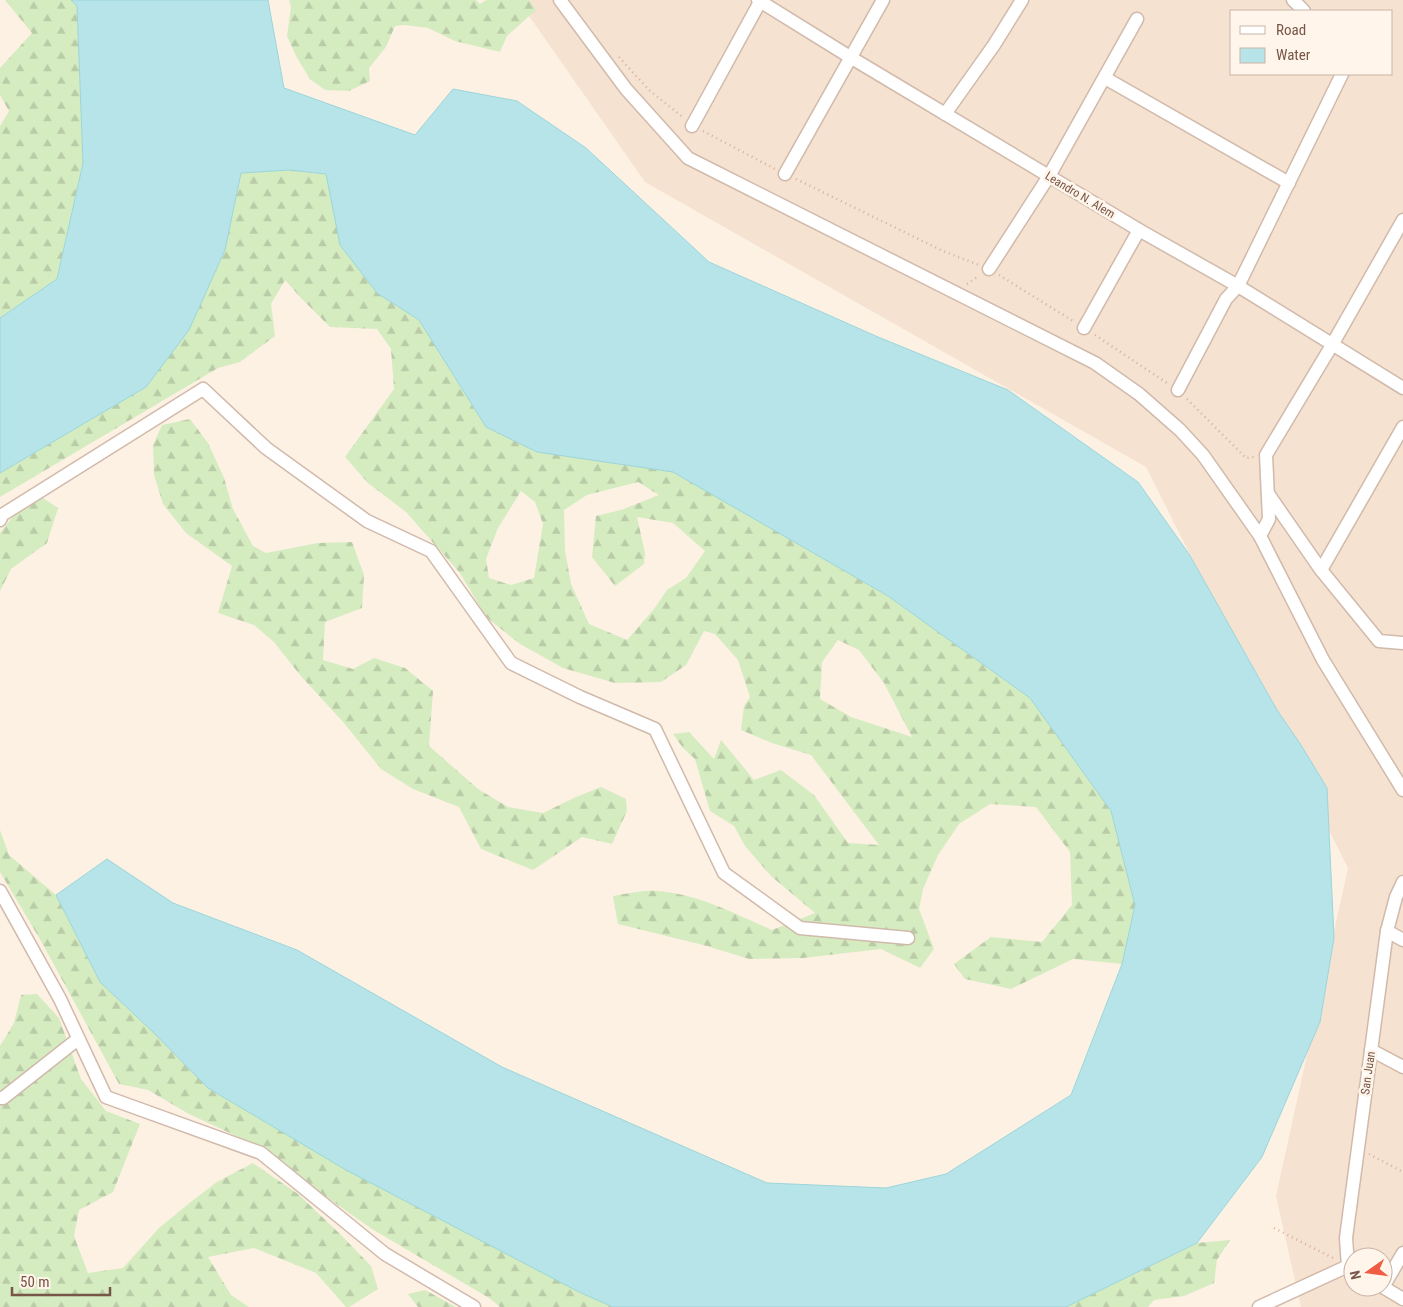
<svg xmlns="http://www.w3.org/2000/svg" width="1403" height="1307" font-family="'Roboto Condensed',sans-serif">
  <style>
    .residential { fill: #f5e2d1; fill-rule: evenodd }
    .forest { fill: url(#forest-firs); fill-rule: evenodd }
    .water { fill: #b6e4e8; stroke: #9cd5da }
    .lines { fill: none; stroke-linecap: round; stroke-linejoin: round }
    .minor-casing { stroke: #d1baab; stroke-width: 15 }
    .path { stroke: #d9b09c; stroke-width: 2.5; stroke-dasharray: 1 4; stroke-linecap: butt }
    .minor { stroke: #fff; stroke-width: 12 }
    .labels { text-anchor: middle; stroke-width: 5; stroke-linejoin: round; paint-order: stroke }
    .street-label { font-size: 12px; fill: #775547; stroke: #fff5ea }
  </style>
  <defs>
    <pattern id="forest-firs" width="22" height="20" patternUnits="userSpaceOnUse" patternTransform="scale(1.25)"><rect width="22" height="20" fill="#d5ecc1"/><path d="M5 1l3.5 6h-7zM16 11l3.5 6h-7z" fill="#bacca7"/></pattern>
  </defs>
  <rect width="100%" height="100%" fill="#fdf1e3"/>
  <!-- residential -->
  <path class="residential" d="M518,0H1403V1307H1301L1276,1196L1348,868L1146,467L645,182ZM1232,11H1392V74H1232ZM1353,1257H1383V1287H1353Z"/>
  <!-- forest -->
  <g class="forest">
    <path d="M5,0H71L77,6L83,163L57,279L0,318V126L9,111L0,95V68L32,33Z"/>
    <path d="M289,0H476L480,4L486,0H529L536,10L507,36L500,52L455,41L428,28L405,25L395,26L386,47L369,68L370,81L349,91L325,90L310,79L296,56L287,36L291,7Z"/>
    <path d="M290,170L326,174L340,245L377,293L419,320L486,427L537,452L673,471L888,596L1030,698L1111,811L1135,905L1122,964L1073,959L1011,989L965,979L954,964L991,937L1042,942L1072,905L1070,852L1036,807L990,804L959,824L938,855L923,889L919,909L934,949L920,968L881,949L803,958L749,959L707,946L618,924L613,896C627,894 642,890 656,891C697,893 735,914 772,930L815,913L771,876L745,846L734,826L710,811L695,759L683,748L673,734L689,732L714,759L721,740L754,780L781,770L814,795L848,843L879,845L811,755L772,743L741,730L744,706L750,697L738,660L715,634L704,631L686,665L661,682L615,683L563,668L520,644L486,617L460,573L406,512L368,483L345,457L394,389L391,349L377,329L330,327L301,298L285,280L271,304L275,336L240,362L218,368L0,497V473L146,387L189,330L225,250L241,173ZM638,482L659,495L621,510L596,516L592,557L615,586L644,564L645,553L637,517L673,523L705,551L686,578L667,590L654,609L627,640L589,624L571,584L565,550L564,510L587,495ZM521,491L535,502L543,524L534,578L511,585L489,578L486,559L498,528ZM838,640L859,650L884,683L912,737L851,717L820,699L822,662Z"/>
    <path d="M190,419L208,443L224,478L233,509L253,546L266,553L318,543L352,542L364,575L362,608L325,622L323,660L353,669L374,658L405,668L433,691L429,746L478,789L508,807L543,813L576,797L601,787L626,799L627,811L612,844L582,837L533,870L481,849L459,807L413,789L381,769L344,723L300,675L274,642L254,625L218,613L232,566L186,533L163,504L154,475L153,445L162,425Z"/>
    <path d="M43,498L58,508L47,543L11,569L0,591V533L17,511Z"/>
    <path d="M0,830L9,855L56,895L100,982L153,1032L581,1293L613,1307H500L489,1298L372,1229L247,1141L189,1114L148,1090L119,1084L41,941L0,872Z"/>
    <path d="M37,994L59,1018L81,1079L106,1111L140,1124L113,1192L79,1210L74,1236L88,1273L123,1268L159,1228L192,1201L217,1182L253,1163L298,1194L340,1234L371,1266L378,1289L349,1307H346L316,1273L254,1248L208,1257L231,1295L249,1307H0V1046L14,1023L21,995Z"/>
    <path d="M1230,1240L1217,1260L1214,1283L1184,1296L1154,1300L1148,1307H1066L1197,1243Z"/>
    <path d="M425,1290L456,1307H418L408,1294Z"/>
  </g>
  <!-- water -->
  <path class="water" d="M71,0H268L284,88L415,135L453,89L517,101L586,148L709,262L878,337L1008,390L1138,482L1189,554L1277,710L1301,745L1327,788L1334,938L1320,1022L1262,1157L1197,1243L1066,1307H613L581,1293L346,1170L208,1088L153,1032L100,982L56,895L107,859L173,903L297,950L502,1067L767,1183L886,1188L946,1174L1071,1095L1122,964L1135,905L1111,811L1030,698L888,596L673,472L537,452L486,427L419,320L377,293L340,245L326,174L290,170L241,173L225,250L189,330L146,387L0,473V318L57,279L83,163L77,6Z"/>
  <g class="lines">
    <defs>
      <g id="minor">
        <path d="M560,0L626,89L688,158L1095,363L1139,394L1180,430L1203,455L1260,536L1323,660L1403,790"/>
        <path d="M758,0L850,57L1139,230L1238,286L1403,388"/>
        <path d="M1293,0L1304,11"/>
        <path d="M1105,78L1289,183"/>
        <path d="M945,114L994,45L1022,0"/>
        <path d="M692,126L761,0"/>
        <path d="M785,174L883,0"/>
        <path d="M989,269L1049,176L1137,19"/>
        <path d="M1084,328L1139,230"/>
        <path d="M1178,390L1226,299L1238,286L1342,74"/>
        <path d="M1269,495L1321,570L1379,641L1403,643"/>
        <path d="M0,520L2,515L203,389L266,448L367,521L431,551L511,663L580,697L655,729L724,873L800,928L908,938"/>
        <path d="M1260,536L1269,519L1266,455L1332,345L1403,220"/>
        <path d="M1321,570L1403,427"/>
        <path d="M0,891L60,999L106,1097L261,1153L385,1254L474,1307"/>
        <path d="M1387,931L1403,940"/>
        <path d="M1371,1050L1403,1067"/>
        <path d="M0,1098H3L78,1039"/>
        <path d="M1348,1266L1346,1238L1387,931L1396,897L1403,882"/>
        <path d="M1383,1287L1403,1253"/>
        <path d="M1383,1287L1403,1299"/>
        <path d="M1259,1307L1348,1266"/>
      </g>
    </defs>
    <!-- minor casing -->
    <use href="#minor" class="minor-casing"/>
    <!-- path -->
    <g class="path">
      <path d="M619,57L649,90L684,118"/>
      <path d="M703,131L775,169"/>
      <path d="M796,179L943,251L979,265"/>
      <path d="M999,275L1073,321"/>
      <path d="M967,284L979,276"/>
      <path d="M1095,335L1167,383"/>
      <path d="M1187,399L1246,458L1254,457"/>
      <path d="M1369,1154L1403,1172"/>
      <path d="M1274,1228L1333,1258"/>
    </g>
    <!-- minor -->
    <use href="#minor" class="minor"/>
  </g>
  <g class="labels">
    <!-- street labels -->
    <g class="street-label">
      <text transform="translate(1080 195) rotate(31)" y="4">Leandro N. Alem</text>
      <text transform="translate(1368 1073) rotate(-82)" y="4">San Juan</text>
    </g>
  </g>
  <!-- legend -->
  <rect x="1230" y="10" width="162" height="65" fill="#fff5ea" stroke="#c9b5a9"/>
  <rect x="1240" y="26" width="25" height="8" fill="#ffffff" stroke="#c9b5a9"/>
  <text x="1276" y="35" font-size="15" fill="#775547">Road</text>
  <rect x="1240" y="48" width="25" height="15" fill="#b6e4e8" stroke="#c9b5a9"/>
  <text x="1276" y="60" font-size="15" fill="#775547">Water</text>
  <!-- north arrow -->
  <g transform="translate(1368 1272) rotate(256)"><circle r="24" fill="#fff5ea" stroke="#c9b5a9"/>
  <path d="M0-4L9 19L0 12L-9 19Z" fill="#ee5c41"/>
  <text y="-8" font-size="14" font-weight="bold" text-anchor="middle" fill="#775547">N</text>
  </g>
  <!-- scale -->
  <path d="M12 1287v8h98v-8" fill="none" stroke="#775547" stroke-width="2.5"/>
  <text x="20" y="1287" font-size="15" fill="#775547" stroke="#fff5ea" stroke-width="4" paint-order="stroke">50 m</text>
</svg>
